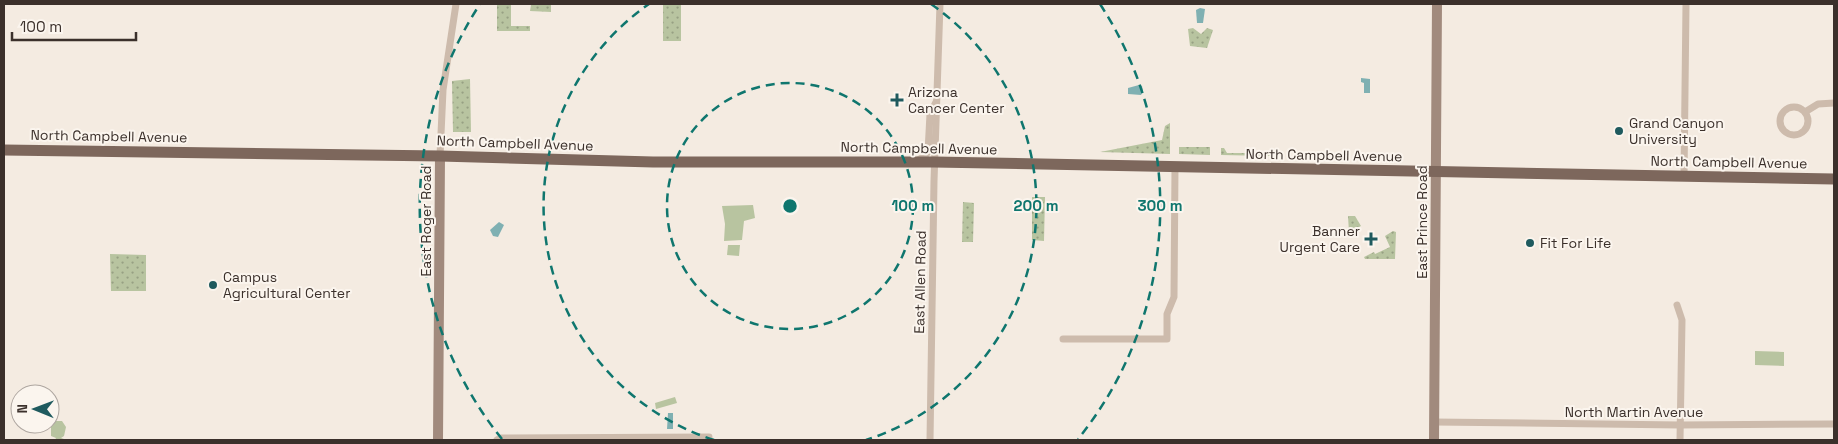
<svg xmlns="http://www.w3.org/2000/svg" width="1838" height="444" font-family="'Space Grotesk',sans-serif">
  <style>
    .grass { fill: url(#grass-dots) }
    .green { fill: #b8c4a0 }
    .water { fill: #7fb0b2 }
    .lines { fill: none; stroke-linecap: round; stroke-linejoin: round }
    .street { stroke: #cdbbac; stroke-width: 7 }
    .secondary { stroke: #a18a7d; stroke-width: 10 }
    .primary { stroke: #7d675c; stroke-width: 11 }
    .ring { fill: none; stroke: #0f766e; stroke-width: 2.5; stroke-dasharray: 9 6 }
    .poi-dot { fill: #1f5a5e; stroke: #fbf5ee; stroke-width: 2 }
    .labels { text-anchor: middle; stroke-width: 4; stroke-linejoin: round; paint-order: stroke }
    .poi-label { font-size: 14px; fill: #3b302b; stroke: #fbf5ee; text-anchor: start }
    .street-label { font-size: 14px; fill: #3b302b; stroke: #fbf5ee }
    .centre { fill: #0f766e; stroke: #fbf5ee; stroke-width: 2.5 }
    .ring-label { font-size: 15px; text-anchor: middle; font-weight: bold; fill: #0f766e; stroke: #fbf5ee; stroke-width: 4; stroke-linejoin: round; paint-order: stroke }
  </style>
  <defs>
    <pattern id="grass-dots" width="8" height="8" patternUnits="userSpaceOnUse" patternTransform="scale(1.25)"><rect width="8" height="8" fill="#b8c4a0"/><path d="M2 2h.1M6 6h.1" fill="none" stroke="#97a083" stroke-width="1.8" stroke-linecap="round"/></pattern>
  </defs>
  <rect width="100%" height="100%" fill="#f4ebe1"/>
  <!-- grass -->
  <g class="grass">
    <path d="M497,4H511V26H530V31H497Z"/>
    <rect x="663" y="4" width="18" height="37"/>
    <path d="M531,5H551V12L530,11Z"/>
    <path d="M1193,28L1201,34L1207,28L1213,30L1207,48L1190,46L1188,29Z"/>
    <path d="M470,79L471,132H453L452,81Z"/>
    <path d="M1170,123V154L1100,152L1162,140L1165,126Z"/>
    <path d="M1179,147H1210V155L1179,154Z"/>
    <path d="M1221,148H1224L1227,153H1269L1270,156L1221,155Z"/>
    <path d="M1032,197H1045L1044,241L1032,240Z"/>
    <path d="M963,202L974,203L973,242H962Z"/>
    <path d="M1348,216H1355L1361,226L1349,232Z"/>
    <path d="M1393,231L1396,232L1395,259H1365L1364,257L1374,252L1375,254L1390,247L1385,236Z"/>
    <path d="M110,254L146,255V291H111Z"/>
  </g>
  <!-- green -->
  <g class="green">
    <path d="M753,205L755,218L744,221L742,240L724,241L725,224L722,206Z"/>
    <path d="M728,245H740L739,256L727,255Z"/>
    <path d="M1755,351L1784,352V366L1755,365Z"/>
    <path d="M675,397L677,403L656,409L655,403Z"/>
    <path d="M56,421H62L66,427L64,436L61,438L67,440H55L56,438L51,436V425Z"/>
  </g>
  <!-- water -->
  <g class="water">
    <path d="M1200,8L1205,9L1203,23H1197L1196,10Z"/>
    <path d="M1361,78L1370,79V93H1364V83L1361,82Z"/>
    <path d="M1139,85L1142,86L1143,91L1141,95L1128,94V88Z"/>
    <path d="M499,222L504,225L498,237L493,236L490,230Z"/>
    <path d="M668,413H673V429H667Z"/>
  </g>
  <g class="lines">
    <!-- street -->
    <g class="street">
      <circle cx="1794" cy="121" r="14"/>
      <path d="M1805,112L1818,104L1834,103"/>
      <path d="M440,156L443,90L456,4"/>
      <path d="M918,160L925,156L928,152L930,114L936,102"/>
      <path d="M1684,177L1686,4"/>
      <path d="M1677,305L1682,320L1680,440"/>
      <path d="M1063,339H1167V314L1174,297L1175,167"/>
      <path d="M1434,422L1680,425L1834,424"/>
      <path d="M497,440L501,438L709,437"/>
      <path d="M930,440L934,181L940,4"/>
    </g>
    <!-- secondary -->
    <g class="secondary">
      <path d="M438,440L440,156"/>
      <path d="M1434,440L1437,4"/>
    </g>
    <!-- primary -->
    <path class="primary" d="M4,150L440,156L653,162H934L1834,179"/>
  </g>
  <!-- distance rings -->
  <g class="ring">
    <circle cx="790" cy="206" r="123"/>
    <path d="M714 440A246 246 0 0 1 649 4M931 4A246 246 0 0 1 866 440"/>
    <path d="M502 439A370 370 0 0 1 480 4M1100 4A370 370 0 0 1 1078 439"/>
  </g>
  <!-- markers -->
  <g class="poi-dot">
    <path d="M894.5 92.5h5v5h5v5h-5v5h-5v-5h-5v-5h5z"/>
    <circle cx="1619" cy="131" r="5"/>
    <path d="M1368.5 231.5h5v5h5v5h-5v5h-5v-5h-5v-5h5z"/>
    <circle cx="1530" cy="243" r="5"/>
    <circle cx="213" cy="285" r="5"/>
  </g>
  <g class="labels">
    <!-- poi labels -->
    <g class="poi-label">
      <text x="908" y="97">Arizona<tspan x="908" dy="16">Cancer Center</tspan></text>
      <text x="1629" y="128">Grand Canyon<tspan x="1629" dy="16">University</tspan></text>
      <text x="1360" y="236" text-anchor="end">Banner<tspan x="1360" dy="16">Urgent Care</tspan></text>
      <text x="1540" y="248">Fit For Life</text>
      <text x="223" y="282">Campus<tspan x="223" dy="16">Agricultural Center</tspan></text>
    </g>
    <!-- street labels -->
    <g class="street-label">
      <text transform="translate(109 136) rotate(1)" y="5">North Campbell Avenue</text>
      <text transform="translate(515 143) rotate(2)" y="5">North Campbell Avenue</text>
      <text transform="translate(919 148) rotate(1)" y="5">North Campbell Avenue</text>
      <text transform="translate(1324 155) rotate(1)" y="5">North Campbell Avenue</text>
      <text transform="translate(1729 162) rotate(1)" y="5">North Campbell Avenue</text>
      <text transform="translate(426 221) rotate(-90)" y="5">East Roger Road</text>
      <text transform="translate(1422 222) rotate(-90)" y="5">East Prince Road</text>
      <text transform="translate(920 282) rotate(-89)" y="5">East Allen Road</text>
      <text x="1634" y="417">North Martin Avenue</text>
    </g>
  </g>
  <circle cx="790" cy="206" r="8" class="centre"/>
  <g class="ring-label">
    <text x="913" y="211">100 m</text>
    <text x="1036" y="211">200 m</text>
    <text x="1160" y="211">300 m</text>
  </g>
  <!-- border -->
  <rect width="1838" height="444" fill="none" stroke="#3b302b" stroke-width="10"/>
  <!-- north arrow -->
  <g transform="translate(35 409) rotate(271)"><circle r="24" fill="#fbf5ee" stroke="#aea6a0"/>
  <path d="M0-4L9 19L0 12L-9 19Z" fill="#1f5a5e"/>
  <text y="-8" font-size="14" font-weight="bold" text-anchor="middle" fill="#3b302b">N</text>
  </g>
  <!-- scale -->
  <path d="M12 32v8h124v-8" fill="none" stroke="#3b302b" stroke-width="2.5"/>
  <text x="20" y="32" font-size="15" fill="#3b302b" stroke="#fbf5ee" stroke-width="4" paint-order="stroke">100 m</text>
</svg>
